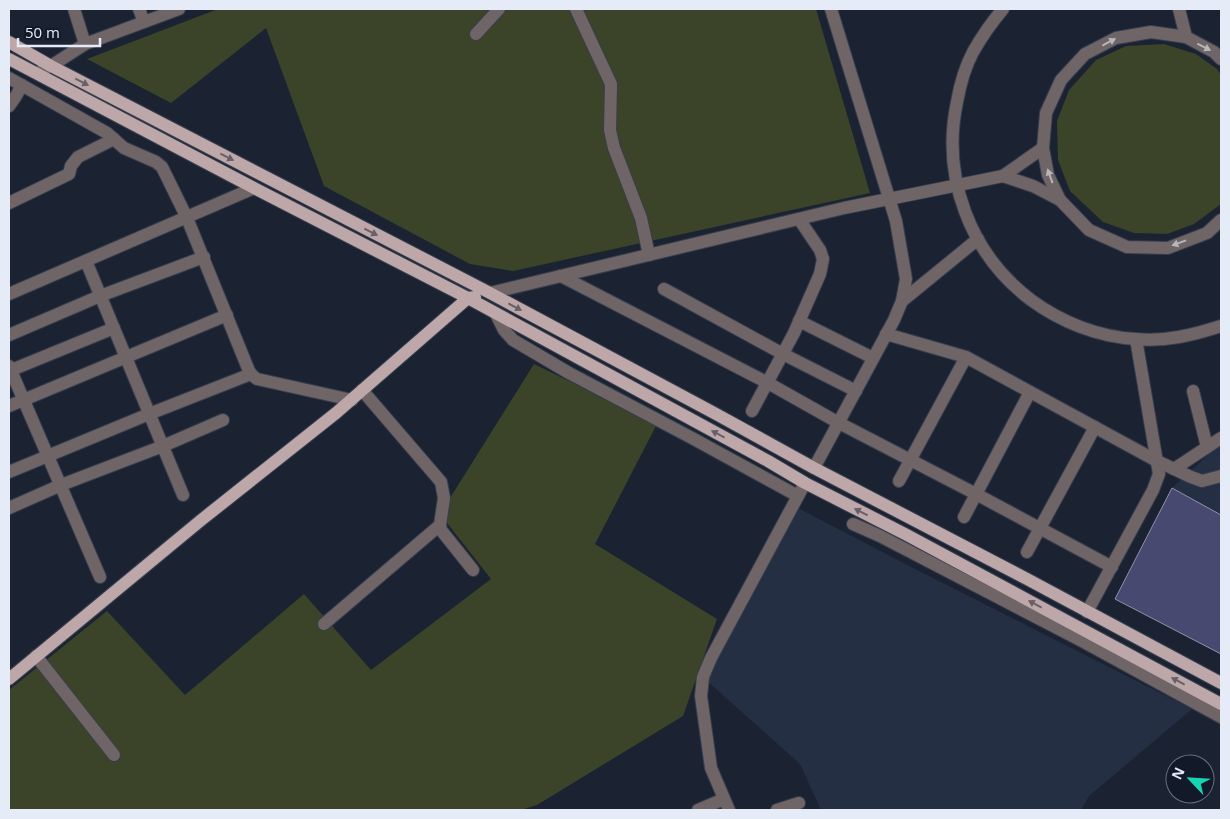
<svg xmlns="http://www.w3.org/2000/svg" width="1230" height="819" font-family="'Open Sans',sans-serif">
  <style>
    .built { fill: #242f43 }
    .green { fill: #3b4329 }
    .building { fill: #474970; stroke: #9092a7 }
    .lines { fill: none; stroke-linecap: round; stroke-linejoin: round }
    .minor-casing { stroke: #373f4e; stroke-width: 14 }
    .major-casing { stroke: #373f4e; stroke-width: 14 }
    .minor { stroke: #706566; stroke-width: 12 }
    .major { stroke: #bda7a9; stroke-width: 12 }
    .oneway { fill: #b7b6bd }
    .oneway2 { fill: #686069 }
  </style>
  <rect width="100%" height="100%" fill="#1b2333"/>
  <!-- built -->
  <g class="built">
    <path d="M1221,443V515L1172,488Z"/>
    <path d="M798,508L915,569L1192,709L1089,796L1081,810H821L800,764L706,680Z"/>
  </g>
  <!-- green -->
  <g class="green">
    <path d="M218,9H816L870,193L513,271L470,264L324,186L266,28L171,103L87,59Z"/>
    <path d="M1164,44L1196,54L1217,69L1221,75V204L1194,224L1167,234L1134,233L1103,222L1070,191L1058,160L1057,121L1069,90L1096,60L1126,46Z"/>
    <path d="M534,364L657,424L595,544L717,619L683,716L537,805L521,810H9V690L107,611L185,695L304,594L371,670L491,579L440,514Z"/>
  </g>
  <!-- building -->
  <path class="building" d="M1172,488L1221,515V654L1115,599Z"/>
  <g class="lines">
    <defs>
      <g id="minor">
        <path d="M74,9L85,44"/>
        <path d="M139,9L144,22"/>
        <path d="M576,9L611,84L610,130L614,148L641,218L649,255"/>
        <path d="M1003,9C992,22 982,36 973,52C965,67 960,85 957,102C941,177 970,254 1031,300C1061,322 1098,337 1136,339C1165,342 1193,335 1221,326"/>
        <path d="M1179,9L1186,37"/>
        <path d="M476,34L499,9"/>
        <path d="M1221,59L1214,52L1186,37L1151,32L1116,38L1085,54L1061,80L1046,113L1043,148L1048,175L1060,200L1089,230L1127,247L1168,248L1207,233L1221,220"/>
        <path d="M42,70L51,66L85,44L179,9"/>
        <path d="M9,78L107,133L124,148L156,162L162,167L187,218L249,371L253,376L257,379L352,400"/>
        <path d="M9,106L16,96L22,85"/>
        <path d="M1003,176L1033,186L1060,200"/>
        <path d="M9,203L69,174L71,166L78,157L114,139"/>
        <path d="M86,261L183,495"/>
        <path d="M561,276L768,383L839,423L976,494L1112,567"/>
        <path d="M664,289L783,354L856,391"/>
        <path d="M490,293L844,208L1003,176L1043,148"/>
        <path d="M9,294L254,188"/>
        <path d="M902,301L978,239"/>
        <path d="M496,314L504,330L513,340L569,373L692,438L798,496"/>
        <path d="M799,321L873,358"/>
        <path d="M886,334L966,357L1157,461L1191,477L1202,481L1221,476"/>
        <path d="M9,335L100,296L204,257"/>
        <path d="M9,366L100,577"/>
        <path d="M9,371L114,328"/>
        <path d="M362,390L441,482L444,498L440,525L441,530L473,570"/>
        <path d="M1193,391L1207,447"/>
        <path d="M9,406L227,315"/>
        <path d="M752,411L794,333L820,274L823,259L820,250L799,219"/>
        <path d="M814,468L894,320L902,301L906,279L896,221L831,9"/>
        <path d="M1174,469L1221,438"/>
        <path d="M9,472L149,414L251,374"/>
        <path d="M899,481L966,357"/>
        <path d="M9,508L61,485L163,446L223,420"/>
        <path d="M964,517L1030,392"/>
        <path d="M853,524L880,536L1082,641L1221,717"/>
        <path d="M1027,552L1095,427"/>
        <path d="M1087,612L1153,490L1159,474L1136,339"/>
        <path d="M324,624L440,525"/>
        <path d="M36,656L114,755"/>
        <path d="M698,810L724,799"/>
        <path d="M729,810L711,768L701,696L703,677L711,658L805,483"/>
        <path d="M777,810L799,803"/>
      </g>
      <g id="major">
        <path d="M9,42L51,66L490,293L716,414L814,468L1027,579L1221,683"/>
        <path d="M9,59L254,188L468,298L768,461L805,483L905,534L1221,704"/>
        <path d="M9,679L200,521L336,413L468,298L475,297"/>
      </g>
    </defs>
    <!-- minor casing -->
    <use href="#minor" class="minor-casing"/>
    <!-- major casing -->
    <use href="#major" class="major-casing"/>
    <!-- minor -->
    <use href="#minor" class="minor"/>
    <!-- major -->
    <use href="#major" class="major"/>
  </g>
  <!-- one-way arrows -->
  <defs><path id="oneway-solid" d="M-6-.8H1V-3.2L6.5 0L1 3.2V.8H-6Z" transform="scale(1.25)"/></defs>
  <g class="oneway">
    <use href="#oneway-solid" transform="translate(1109 42) rotate(-28)"/>
    <use href="#oneway-solid" transform="translate(1204 47) rotate(27)"/>
    <use href="#oneway-solid" transform="translate(1050 176) rotate(-110)"/>
    <use href="#oneway-solid" transform="translate(1179 243) rotate(160)"/>
  </g>
  <g class="oneway2">
    <use href="#oneway-solid" transform="translate(82 82) rotate(27)"/>
    <use href="#oneway-solid" transform="translate(227 157) rotate(27)"/>
    <use href="#oneway-solid" transform="translate(371 232) rotate(27)"/>
    <use href="#oneway-solid" transform="translate(515 307) rotate(28)"/>
    <use href="#oneway-solid" transform="translate(718 434) rotate(-152)"/>
    <use href="#oneway-solid" transform="translate(861 512) rotate(-153)"/>
    <use href="#oneway-solid" transform="translate(1035 604) rotate(-152)"/>
    <use href="#oneway-solid" transform="translate(1178 681) rotate(-152)"/>
  </g>
  <!-- border -->
  <rect width="1230" height="819" fill="none" stroke="#e6ecf7" stroke-width="20"/>
  <!-- north arrow -->
  <g transform="translate(1190 779) rotate(295)"><circle r="24" fill="#121a29" stroke="#676e7b"/>
  <path d="M0-4L9 19L0 12L-9 19Z" fill="#18d5b2"/>
  <text y="-8" font-size="14" font-weight="bold" text-anchor="middle" fill="#e6ecf7">N</text>
  </g>
  <!-- scale -->
  <path d="M18 38v8h82v-8" fill="none" stroke="#e6ecf7" stroke-width="2.5"/>
  <text x="25" y="38" font-size="15" fill="#e6ecf7" stroke="#121a29" stroke-width="4" paint-order="stroke">50 m</text>
</svg>
